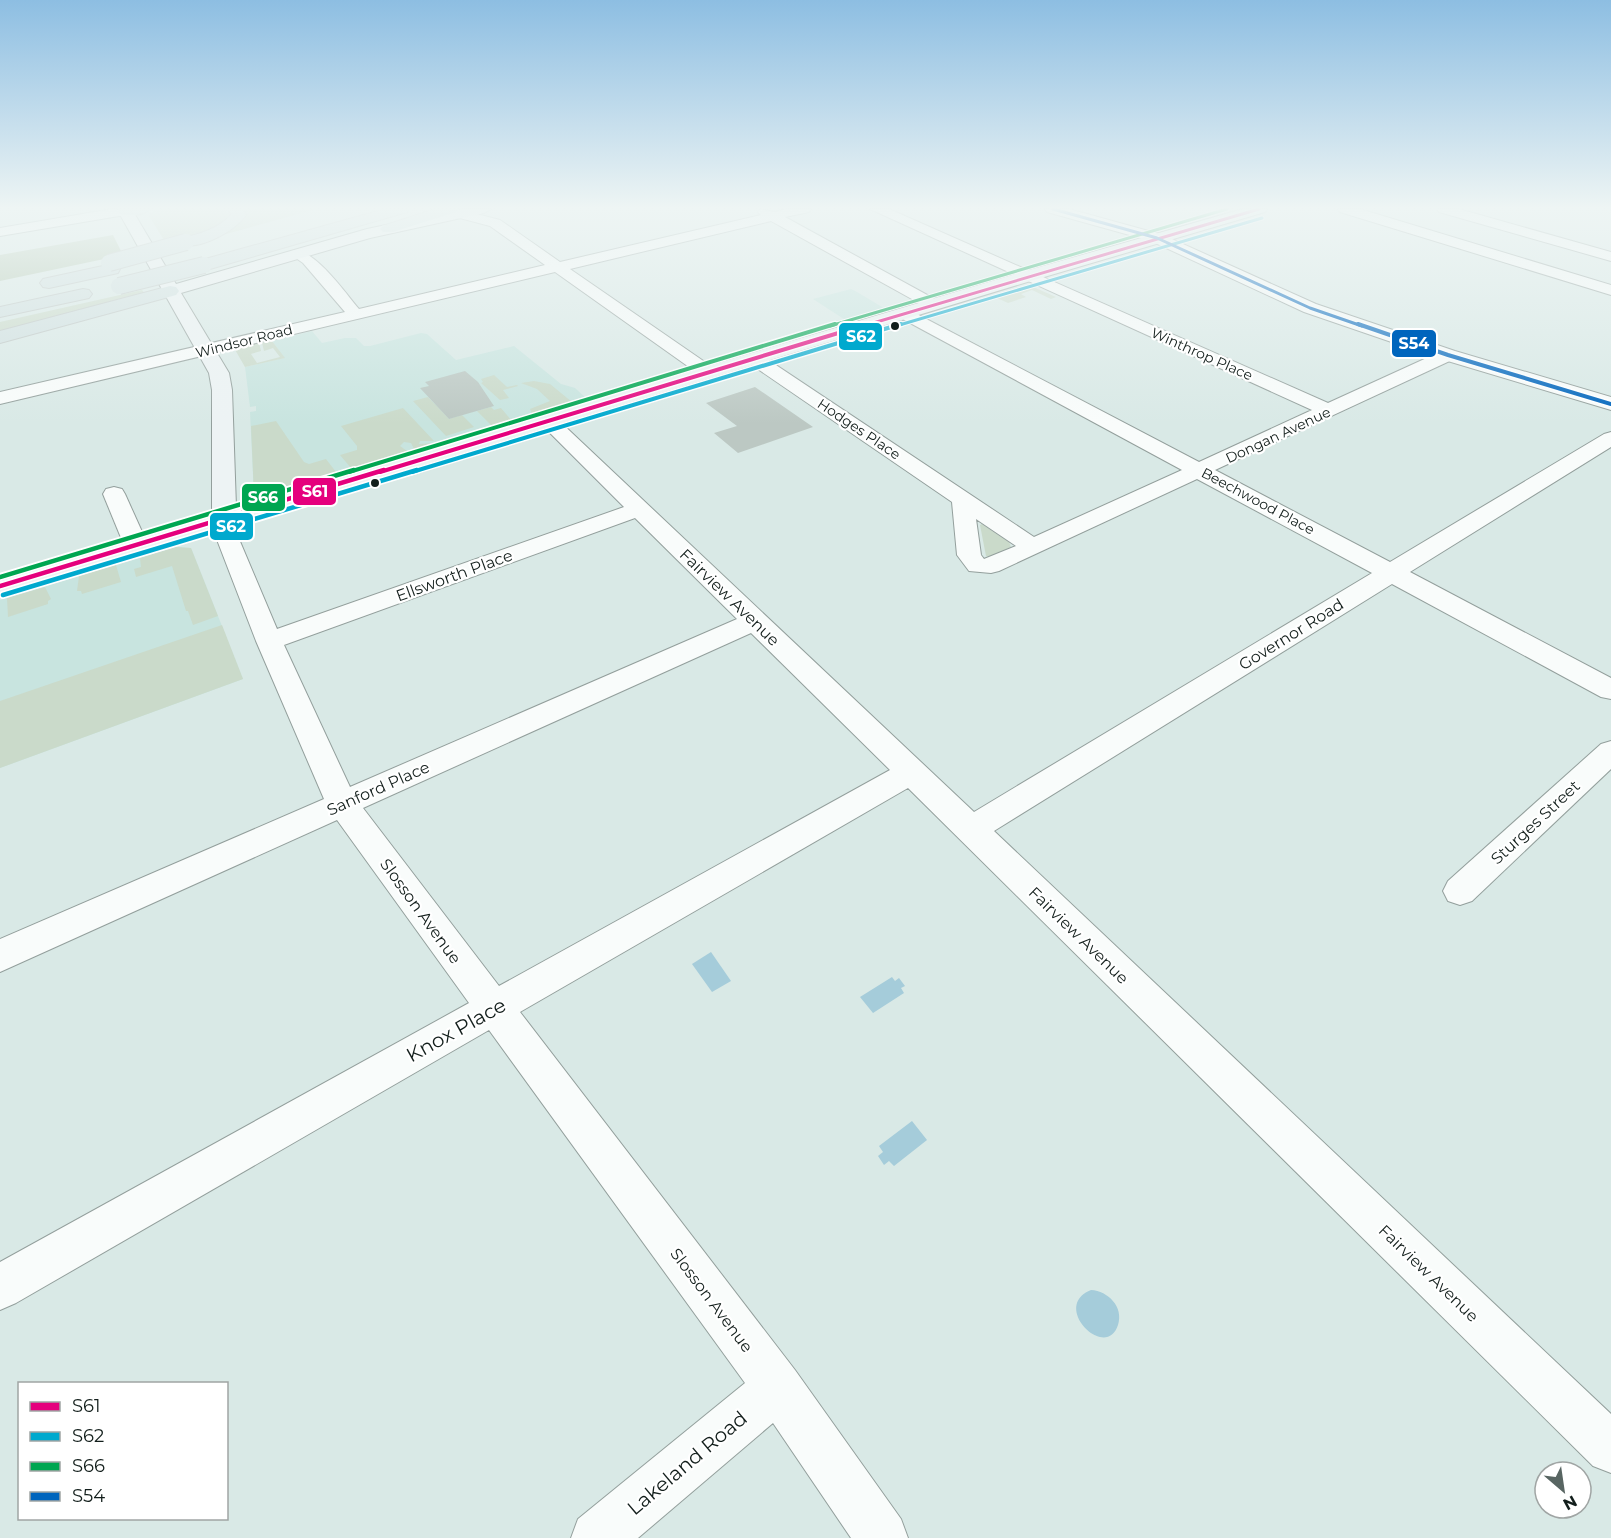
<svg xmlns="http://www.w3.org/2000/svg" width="1611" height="1538" font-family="Montserrat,sans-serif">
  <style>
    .built { fill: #c8e4df }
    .green { fill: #cadaca }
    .forest { fill: #b5c9b3 }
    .water { fill: #a5ccda }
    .building { fill: #bcc8c3 }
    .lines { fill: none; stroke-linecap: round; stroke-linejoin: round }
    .minor-casing { stroke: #939f9c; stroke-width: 2 }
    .tertiary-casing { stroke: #939f9c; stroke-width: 2 }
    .secondary-casing { stroke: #939f9c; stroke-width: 2 }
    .motorway-casing { stroke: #bec6c4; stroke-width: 2 }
    .minor { fill: #f9fcfb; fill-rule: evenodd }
    .tertiary { fill: #f9fcfb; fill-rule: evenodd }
    .secondary { fill: #edf3f4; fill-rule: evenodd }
    .motorway { fill: #d0e0e0; fill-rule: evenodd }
    .motorway-bridge-casing { stroke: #bec6c4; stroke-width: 18; stroke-linecap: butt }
    .motorway-bridge { stroke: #d0e0e0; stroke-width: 16 }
    .bus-1-far2-casing { stroke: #fff; stroke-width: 5 }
    .bus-1-far1-casing { stroke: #fff; stroke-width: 7 }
    .bus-1-casing { stroke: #fff; stroke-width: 8 }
    .bus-2-far2-casing { stroke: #fff; stroke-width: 5 }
    .bus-2-far1-casing { stroke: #fff; stroke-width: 7 }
    .bus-2-casing { stroke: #fff; stroke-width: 8 }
    .bus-3-far2-casing { stroke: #fff; stroke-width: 5 }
    .bus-3-far1-casing { stroke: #fff; stroke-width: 7 }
    .bus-3-casing { stroke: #fff; stroke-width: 8 }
    .bus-4-far1-casing { stroke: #fff; stroke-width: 5 }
    .bus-4-casing { stroke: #fff; stroke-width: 7 }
    .bus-1-far2 { stroke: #e5007d; stroke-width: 3 }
    .bus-1-far1 { stroke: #e5007d; stroke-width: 4 }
    .bus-1 { stroke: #e5007d; stroke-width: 4.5 }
    .bus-2-far2 { stroke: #00a9ce; stroke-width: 3 }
    .bus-2-far1 { stroke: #00a9ce; stroke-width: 4 }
    .bus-2 { stroke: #00a9ce; stroke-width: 4.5 }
    .bus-3-far2 { stroke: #00a651; stroke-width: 3 }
    .bus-3-far1 { stroke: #00a651; stroke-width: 4 }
    .bus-3 { stroke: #00a651; stroke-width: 4.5 }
    .bus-4-far1 { stroke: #0065bd; stroke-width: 3 }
    .bus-4 { stroke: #0065bd; stroke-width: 4 }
    .bus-dot { fill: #121e1b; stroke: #fff; stroke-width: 2 }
    .labels { text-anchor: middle; stroke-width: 4.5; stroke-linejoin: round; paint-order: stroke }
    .far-street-label { font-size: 14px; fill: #121e1b; stroke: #fff }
    .street-label { font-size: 16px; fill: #121e1b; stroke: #fff }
    .near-street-label { font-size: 20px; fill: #121e1b; stroke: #fff }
    .line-badge { stroke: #fff; stroke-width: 2 }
    .badge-label { font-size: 16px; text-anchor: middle; font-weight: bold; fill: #fff }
  </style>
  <rect width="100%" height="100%" fill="#d9e9e6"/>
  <!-- built -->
  <g class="built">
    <path d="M851,289L857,292L887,310L847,321L813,299Z"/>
    <path d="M312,331L322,343L345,338H356L364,346H370L421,333L427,334L456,360L514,346L561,384L575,388L586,398L254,496L250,412L256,411V406L250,407L245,367L284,358L272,341Z"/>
    <path d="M176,547L191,548L243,679L0,768V600Z"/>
  </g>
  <!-- green -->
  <g class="green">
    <path d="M160,209H224L230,215C226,230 182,240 167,245L149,216L150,213Z"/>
    <path d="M243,209H317L219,236L245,218Z"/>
    <path d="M1031,286L1056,297L1051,299L1032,290L1021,294L1026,297L1008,303L995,297Z"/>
    <path d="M142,290L145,294L0,332V322Z"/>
    <path d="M282,337L284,338L272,341L285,358L245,367L234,348L259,343L261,351L251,354L257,363L280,357L273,348L264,351L262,343Z"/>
    <path d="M494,375L507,387L517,385L518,386L503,390L509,398L500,400L481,383L483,382L481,379Z"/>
    <path d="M534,381L550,384L572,402L532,414L530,409L550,401L537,389L521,383Z"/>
    <path d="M428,397L449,419L462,415L474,427L446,436L413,401Z"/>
    <path d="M491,407L494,410L501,408L511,420L492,426L477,411Z"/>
    <path d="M403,408L434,441H420L419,444L436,443L414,449L411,443L404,442L400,446L407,451L351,468L340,455L357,450V446L341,426Z"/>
    <path d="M276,421L304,462L309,464L326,459L336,472L254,496L251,426Z"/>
    <path d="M982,524L1009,542L1011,547L990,557L986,556L980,525Z"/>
    <path d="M176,547L191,548L218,616L193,625L188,611H186L172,566L136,577L134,569L141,567L140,558Z"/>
    <path d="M116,565L121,582L82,594L81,591H77L79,576Z"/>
    <path d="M45,587L51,599L48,601V604L8,617L7,598Z"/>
    <path d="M222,625L243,679L0,768V701Z"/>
  </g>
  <!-- forest -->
  <path class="forest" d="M113,235L123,255L0,281V255Z"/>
  <!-- water -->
  <g class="water">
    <path d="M711,952L731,981L712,992L692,964Z"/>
    <path d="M892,977L895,981L899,978L905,986L901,988L904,993L873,1013L860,997Z"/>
    <path d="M912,1121L927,1140L894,1166L889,1161L884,1165L878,1156L883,1152L879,1146Z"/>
    <path d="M1091,1290C1108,1291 1124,1307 1118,1325C1106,1362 1050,1306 1091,1290Z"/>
  </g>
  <!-- building -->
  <g class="building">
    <path d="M465,371L478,382L494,406L449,419L420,388L429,386L425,382Z"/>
    <path d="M755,387L813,427L738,453L714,433L737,426L706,403Z"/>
  </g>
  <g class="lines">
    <defs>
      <g id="minor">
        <path d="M112,209L132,211L125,215L0,236V228Z"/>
        <path d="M760,209L775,212L786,209H811L809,212L785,217L940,302L942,305L934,310L928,308L771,221L570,269L715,369L718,373L715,377H703L555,272L0,404V392L345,312L303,263L290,254L292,251C313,246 346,294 359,309L545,265L490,226L456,217L454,214L456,211L461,210L500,220L560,262L761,215L758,212Z"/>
        <path d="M870,209H889L1328,403L1442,351H1454L1457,355L1454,359L1215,470L1390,562L1604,434L1611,432V447L1410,572L1611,678V699L1601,697L1392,584L994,831L1611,1414V1473L1593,1466L908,788L520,1012L795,1370L901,1519L908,1538H851L773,1423L638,1538H571L578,1519L745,1383L489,1030L16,1303L0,1310V1262L469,1003L337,820L0,972V939L324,799L256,641L214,532L213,518L216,513L224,511L232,513L235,518L236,532L277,629L624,507L538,421L541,417H555L974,812L1372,573L1197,479L999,571L991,573L969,571L957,555L952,502L749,363L746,359L749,355H761L1034,537L1182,470L899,317L897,314L899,311H911L1199,462L1312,410ZM635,518L737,619L350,787L284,645ZM976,519L1016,546L984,559L981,555ZM751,633L890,770L499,986L363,808Z"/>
        <path d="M1338,209H1360L1611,285V295L1340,212Z"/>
        <path d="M1437,209H1459L1611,252V261L1439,212Z"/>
        <path d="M114,487L122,489L125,494L148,545L144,550L136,552L128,550L124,545L103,494L106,489Z"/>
        <path d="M1611,741V769L1472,901L1460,905L1448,901L1443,891L1448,881L1601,744Z"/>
      </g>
      <path id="tertiary" d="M1045,209H1069L1163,235L1316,304L1455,351L1611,397V410L1441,359L1304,312L1151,241L1047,212Z"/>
      <path id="secondary" d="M119,209H141L134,213L176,284L367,229L462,209H491L484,213L370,238L181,293L229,373L232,390L236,507L1022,272L1243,209H1267L1265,212L1034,280L0,594V577L212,514V390L209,373L118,211Z"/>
      <g id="motorway">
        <path d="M119,209H150C144,216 128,216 120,214Z"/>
        <path d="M228,209H242L246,215C235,231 201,250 180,245L178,242L180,239C199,234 218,229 231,215Z"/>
        <path d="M385,209H409L407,212L210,269L204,270L196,265L198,261Z"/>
        <path d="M435,209H458L456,212L393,232H383L380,229L383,226Z"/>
        <path d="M112,264L118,265L120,269L118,273L49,288L43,287L40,283L43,279Z"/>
        <path d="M170,286L176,287L179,291L176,295L0,343V331Z"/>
        <path d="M83,289L89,290L92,294L89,298L0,317V307Z"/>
      </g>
    </defs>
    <!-- minor casing -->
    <use href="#minor" class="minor-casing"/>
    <!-- tertiary casing -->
    <use href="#tertiary" class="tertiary-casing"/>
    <!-- secondary casing -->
    <use href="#secondary" class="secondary-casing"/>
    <!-- motorway casing -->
    <use href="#motorway" class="motorway-casing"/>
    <!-- minor -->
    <use href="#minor" class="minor"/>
    <!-- tertiary -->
    <use href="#tertiary" class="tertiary"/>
    <!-- secondary -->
    <use href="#secondary" class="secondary"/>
    <!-- motorway -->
    <use href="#motorway" class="motorway"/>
    <defs>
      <g id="motorway-bridge">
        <path d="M109,263L186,242"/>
        <path d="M119,286L204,265"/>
      </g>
    </defs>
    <!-- motorway-bridge casing -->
    <use href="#motorway-bridge" class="motorway-bridge-casing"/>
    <!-- motorway-bridge -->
    <use href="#motorway-bridge" class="motorway-bridge"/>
    <defs>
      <path id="bus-1-far2" d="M863,326L1259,209"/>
      <path id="bus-1-far1" d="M380,472L868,324"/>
      <path id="bus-1" d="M0,586L384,470"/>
      <path id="bus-2-far2" d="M896,326L1262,218"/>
      <path id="bus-2-far1" d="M412,472L901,324"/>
      <path id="bus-2" d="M3,595L417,470"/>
      <path id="bus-3-far2" d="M830,326L1227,209"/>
      <path id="bus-3-far1" d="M349,472L835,324"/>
      <path id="bus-3" d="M0,577L354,470"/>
      <path id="bus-4-far1" d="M1053,209L1157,238L1310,308L1362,326"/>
      <path id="bus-4" d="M1358,324L1448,355L1611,404"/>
    </defs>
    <!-- bus-1-far2 casing -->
    <use href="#bus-1-far2" class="bus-1-far2-casing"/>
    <!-- bus-1-far1 casing -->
    <use href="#bus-1-far1" class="bus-1-far1-casing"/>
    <!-- bus-1 casing -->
    <use href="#bus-1" class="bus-1-casing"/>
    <!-- bus-2-far2 casing -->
    <use href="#bus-2-far2" class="bus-2-far2-casing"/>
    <!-- bus-2-far1 casing -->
    <use href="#bus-2-far1" class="bus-2-far1-casing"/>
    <!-- bus-2 casing -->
    <use href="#bus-2" class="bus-2-casing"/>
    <!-- bus-3-far2 casing -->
    <use href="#bus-3-far2" class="bus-3-far2-casing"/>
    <!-- bus-3-far1 casing -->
    <use href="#bus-3-far1" class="bus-3-far1-casing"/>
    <!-- bus-3 casing -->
    <use href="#bus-3" class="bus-3-casing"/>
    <!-- bus-4-far1 casing -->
    <use href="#bus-4-far1" class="bus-4-far1-casing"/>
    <!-- bus-4 casing -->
    <use href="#bus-4" class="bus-4-casing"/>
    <!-- bus-1-far2 -->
    <use href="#bus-1-far2" class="bus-1-far2"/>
    <!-- bus-1-far1 -->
    <use href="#bus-1-far1" class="bus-1-far1"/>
    <!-- bus-1 -->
    <use href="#bus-1" class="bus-1"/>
    <!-- bus-2-far2 -->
    <use href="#bus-2-far2" class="bus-2-far2"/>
    <!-- bus-2-far1 -->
    <use href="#bus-2-far1" class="bus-2-far1"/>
    <!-- bus-2 -->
    <use href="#bus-2" class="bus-2"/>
    <!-- bus-3-far2 -->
    <use href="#bus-3-far2" class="bus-3-far2"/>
    <!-- bus-3-far1 -->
    <use href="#bus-3-far1" class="bus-3-far1"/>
    <!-- bus-3 -->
    <use href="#bus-3" class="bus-3"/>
    <!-- bus-4-far1 -->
    <use href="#bus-4-far1" class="bus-4-far1"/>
    <!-- bus-4 -->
    <use href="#bus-4" class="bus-4"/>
  </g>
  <!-- sky -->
  <linearGradient id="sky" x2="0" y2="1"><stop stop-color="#8dbee2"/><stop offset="0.49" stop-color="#eef5f4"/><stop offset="1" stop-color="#eef5f4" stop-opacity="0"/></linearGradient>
  <rect width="1611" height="424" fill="url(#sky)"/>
  <!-- markers -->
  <g class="bus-dot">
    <circle cx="895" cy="326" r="5"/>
    <circle cx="375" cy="483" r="5"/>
  </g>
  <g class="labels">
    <!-- far-street labels -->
    <g class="far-street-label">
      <text transform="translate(244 341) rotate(-14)" y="5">Windsor Road</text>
      <text transform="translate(1202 354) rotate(24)" y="5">Winthrop Place</text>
      <text transform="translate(859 429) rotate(34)" y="5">Hodges Place</text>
      <text transform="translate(1278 435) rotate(-25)" y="5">Dongan Avenue</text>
      <text transform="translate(1258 501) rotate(28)" y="5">Beechwood Place</text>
    </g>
    <!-- street labels -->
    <g class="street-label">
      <text transform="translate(454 575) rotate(-20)" y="6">Ellsworth Place</text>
      <text transform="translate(730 597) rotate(44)" y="6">Fairview Avenue</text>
      <text transform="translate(1291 634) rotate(-32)" y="6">Governor Road</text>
      <text transform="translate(378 788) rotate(-24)" y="6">Sanford Place</text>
      <text transform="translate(1535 822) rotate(-43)" y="6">Sturges Street</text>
      <text transform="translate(421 911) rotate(54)" y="6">Slosson Avenue</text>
      <text transform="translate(1079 935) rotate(44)" y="6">Fairview Avenue</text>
      <text transform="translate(1429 1273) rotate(44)" y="6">Fairview Avenue</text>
      <text transform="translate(712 1300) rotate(53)" y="6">Slosson Avenue</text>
    </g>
    <!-- near-street labels -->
    <g class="near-street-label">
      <text transform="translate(456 1030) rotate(-29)" y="7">Knox Place</text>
      <text transform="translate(687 1463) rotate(-40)" y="7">Lakeland Road</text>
    </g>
  </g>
  <g class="line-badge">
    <rect x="838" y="322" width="45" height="29" rx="6" fill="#00a9ce"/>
    <rect x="1391" y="329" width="46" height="29" rx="6" fill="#0065bd"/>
    <rect x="292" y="477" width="45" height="29" rx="6" fill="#e5007d"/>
    <rect x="241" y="483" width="45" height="29" rx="6" fill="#00a651"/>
    <rect x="209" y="512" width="45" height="29" rx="6" fill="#00a9ce"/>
  </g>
  <g class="badge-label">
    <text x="861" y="342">S62</text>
    <text x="1414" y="349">S54</text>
    <text x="315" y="497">S61</text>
    <text x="263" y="503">S66</text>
    <text x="231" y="532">S62</text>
  </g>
  <!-- legend -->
  <rect x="18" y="1382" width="210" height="138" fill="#ffffff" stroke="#a0a5a4" stroke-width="1.5"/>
  <rect x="30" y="1402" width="30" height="9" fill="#e5007d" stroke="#a0a5a4" stroke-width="1.5"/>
  <text x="72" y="1412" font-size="18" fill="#121e1b">S61</text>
  <rect x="30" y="1432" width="30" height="9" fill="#00a9ce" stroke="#a0a5a4" stroke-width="1.5"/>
  <text x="72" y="1442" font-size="18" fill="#121e1b">S62</text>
  <rect x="30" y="1462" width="30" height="9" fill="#00a651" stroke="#a0a5a4" stroke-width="1.5"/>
  <text x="72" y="1472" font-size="18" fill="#121e1b">S66</text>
  <rect x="30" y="1492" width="30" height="9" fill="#0065bd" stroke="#a0a5a4" stroke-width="1.5"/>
  <text x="72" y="1502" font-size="18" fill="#121e1b">S54</text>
  <!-- north arrow -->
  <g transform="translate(1563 1490) rotate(151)"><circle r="28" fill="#ffffff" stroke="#a0a5a4" stroke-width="1.5"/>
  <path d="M0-4.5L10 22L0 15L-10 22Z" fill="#586562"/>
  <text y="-9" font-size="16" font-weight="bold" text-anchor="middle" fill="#121e1b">N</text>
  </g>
</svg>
